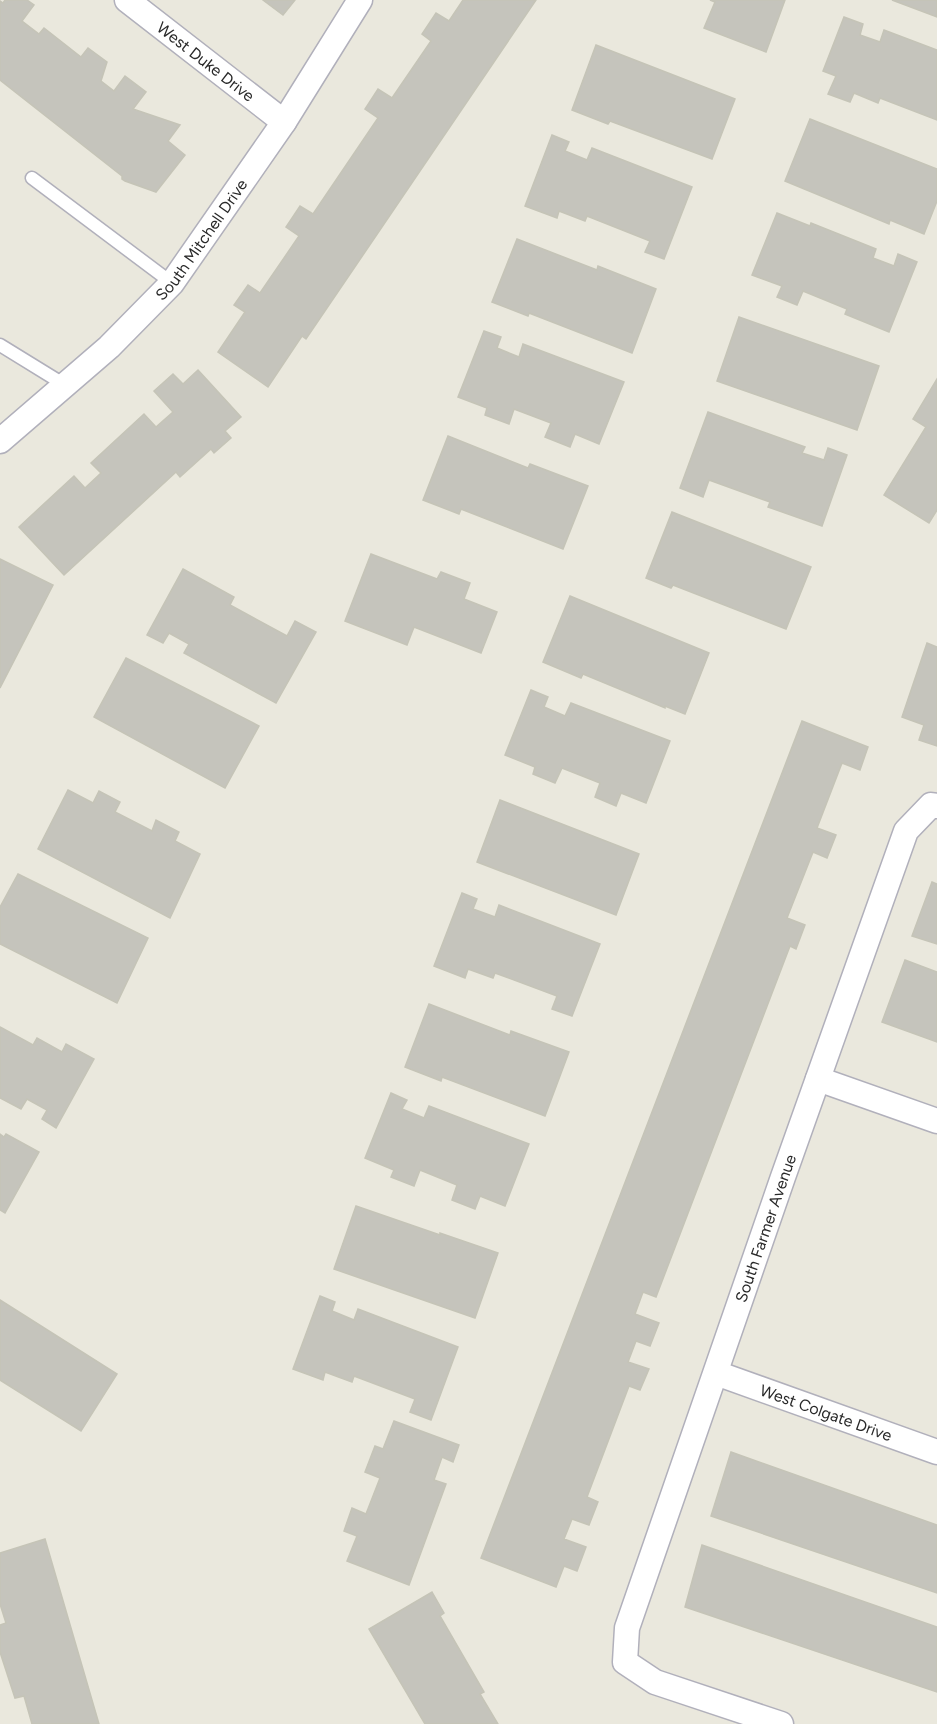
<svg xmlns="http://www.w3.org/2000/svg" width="937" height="1724" font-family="Figtree,sans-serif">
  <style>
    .building { fill: #c5c4bc; stroke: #c5c4b7; stroke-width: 1.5 }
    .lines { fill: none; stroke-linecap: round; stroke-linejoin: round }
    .service-casing { stroke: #b1b0bb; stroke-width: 15 }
    .minor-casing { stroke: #b1b0bb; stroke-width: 27 }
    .service { stroke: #fff; stroke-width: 12 }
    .minor { stroke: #fff; stroke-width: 24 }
    .labels { text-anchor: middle; stroke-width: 4.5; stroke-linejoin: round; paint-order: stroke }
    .street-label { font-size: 16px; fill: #292929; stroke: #fff }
  </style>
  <rect width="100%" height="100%" fill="#eae8dd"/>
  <!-- building -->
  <g class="building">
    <path d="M5,0H27L34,5L22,21L39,34L44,28L81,57L88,48L107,62L101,81L114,91L125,76L146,92L133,109L180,125L168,141L185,155L156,192L125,181L122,179V176L0,80V1L3,3Z"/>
    <path d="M263,0H295L283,15Z"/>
    <path d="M463,0H536L306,339L302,336L268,387L218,352L245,312L234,305L248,285L260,293L299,236L286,227L300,206L313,214L378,118L365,109L378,89L392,98L431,41L422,34L436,13L449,21Z"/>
    <path d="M710,0H785L766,52L704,28L715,2Z"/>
    <path d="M892,0H937V17Z"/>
    <path d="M844,17L863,24L860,35L880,42L884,30L937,50V120L880,98L878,103L854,93L850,102L828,94L836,76L823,71Z"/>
    <path d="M596,45L735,99L712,159L610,121L608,124L572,110Z"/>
    <path d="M810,119L937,169V201L924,234L890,220L889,224L785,181Z"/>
    <path d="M552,135L569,142L565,151L587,160L592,148L692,187L664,259L645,252L650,241L587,216L585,221L559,211L557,218L525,206Z"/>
    <path d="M777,213L810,226L811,223L876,249L873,258L894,266L898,254L917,262L889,332L845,314L847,309L803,291L797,305L777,297L782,286L752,275Z"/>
    <path d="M517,239L597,270L598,266L656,289L632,353L529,313L528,316L492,302Z"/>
    <path d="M739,317L879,366L857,430L717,381Z"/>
    <path d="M484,331L501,337L497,348L519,357L523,344L624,382L599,444L575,434L570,447L545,437L551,423L514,409L509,424L485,415L487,408L458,397Z"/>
    <path d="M198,370L241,417L225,431L231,438L214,453L211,449L180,477L176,472L64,575L19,527L74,476L85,488L101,473L91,463L144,414L156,427L173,412L154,391L173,374L183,384Z"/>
    <path d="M937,379V510L929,523L884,495L926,427L913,419Z"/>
    <path d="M708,412L805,447L802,453L824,460L828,448L847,455L822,526L768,507L770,502L709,480L703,497L680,488Z"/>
    <path d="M448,436L528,468L530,464L588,486L563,549L461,509L459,514L423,500Z"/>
    <path d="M672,512L811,567L786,629L673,585L671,588L646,578Z"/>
    <path d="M371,554L437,579L441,572L470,583L464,599L497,612L481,653L414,627L407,645L345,621Z"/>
    <path d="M0,559L53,585L0,688Z"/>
    <path d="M183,569L234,597L230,605L287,636L295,621L316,632L276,703L184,653L189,644L169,633L163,643L147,635Z"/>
    <path d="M570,596L709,653L685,714L665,706V708L583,674L581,678L543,662Z"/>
    <path d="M927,643L937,647V746L919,740L924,725L902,717Z"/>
    <path d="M126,658L259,726L225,788L94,717Z"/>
    <path d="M531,690L548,697L544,707L565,716L571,703L670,741L646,803L621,793L616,806L595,797L600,783L562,768L555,783L533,774L535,767L505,755Z"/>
    <path d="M802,721L868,747L860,770L842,763L817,828L836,835L827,858L813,852L787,918L805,925L796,949L790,946L656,1297L643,1292L635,1314L659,1323L650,1346L636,1341L628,1362L649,1369L640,1390L629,1386L587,1497L598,1502L589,1525L572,1519L564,1539L586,1547L577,1571L564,1566L556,1587L481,1558Z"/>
    <path d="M68,790L93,803L99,791L120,802L115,812L152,831L156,820L179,832L175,841L200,854L170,918L38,849Z"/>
    <path d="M500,800L639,854L616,915L477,862Z"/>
    <path d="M18,874L148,938L117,1003L0,944V907Z"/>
    <path d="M932,882L937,884V944L912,936Z"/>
    <path d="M462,893L477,899L473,909L495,917L499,905L600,944L572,1016L552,1009L557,996L495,973L493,978L468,969L465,978L434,966Z"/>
    <path d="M905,960L937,972V1042L882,1022Z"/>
    <path d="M429,1004L510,1035L511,1031L569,1052L545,1116L442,1077L441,1081L405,1067Z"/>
    <path d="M0,1027L33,1045L37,1038L62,1052L66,1044L94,1059L56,1128L42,1119L47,1110L27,1099L21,1109L0,1098Z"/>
    <path d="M391,1093L407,1100L402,1109L424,1118L429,1106L529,1144L505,1206L480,1196L475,1209L452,1200L457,1185L420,1170L414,1186L391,1177L394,1170L365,1158Z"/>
    <path d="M0,1134L4,1137L6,1134L39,1152L5,1213L0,1210Z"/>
    <path d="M356,1206L440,1235V1233L498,1253L475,1318L334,1269Z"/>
    <path d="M320,1296L335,1302L332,1311L354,1320L358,1309L458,1347L431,1420L410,1412L415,1399L354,1376L352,1382L325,1372L323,1380L293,1369Z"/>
    <path d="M0,1300L117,1374L81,1431L0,1380Z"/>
    <path d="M394,1421L459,1445L453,1462L442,1457L434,1480L446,1484L409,1585L347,1561L357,1536L344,1531L352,1508L366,1514L380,1478L365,1472L375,1446L383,1449Z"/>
    <path d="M731,1452L937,1525V1593L711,1516Z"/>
    <path d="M45,1539L99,1724H32L24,1696L15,1698L0,1652V1625L6,1623L0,1604V1553Z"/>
    <path d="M702,1545L937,1627V1692L685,1607Z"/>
    <path d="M432,1592L444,1613L440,1616L484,1692L480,1694L498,1724H425L369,1629Z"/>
  </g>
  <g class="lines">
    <defs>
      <g id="service">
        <path d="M32,178L172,283"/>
        <path d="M0,345L65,385"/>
      </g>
      <g id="minor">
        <path id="s1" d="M127,0L284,122"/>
        <path id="s2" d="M0,441L109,347L172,283L284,122L360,0"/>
        <path d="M818,1079L937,1121"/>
        <path id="s3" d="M716,1373L937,1452"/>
        <path id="s4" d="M781,1724L655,1682L625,1662L627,1628L783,1177L906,831L931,805L937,806"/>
      </g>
    </defs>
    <!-- service casing -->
    <use href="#service" class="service-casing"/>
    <!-- minor casing -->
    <use href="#minor" class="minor-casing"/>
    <!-- service -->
    <use href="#service" class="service"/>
    <!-- minor -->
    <use href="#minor" class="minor"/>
  </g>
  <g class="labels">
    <!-- street labels -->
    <g class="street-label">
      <text dy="6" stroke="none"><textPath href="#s1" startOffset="100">West Duke Drive</textPath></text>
      <text dy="6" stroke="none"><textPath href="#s2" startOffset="286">South Mitchell Drive</textPath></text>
      <text dy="6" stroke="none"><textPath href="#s4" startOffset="626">South Farmer Avenue</textPath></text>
      <text dy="6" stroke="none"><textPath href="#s3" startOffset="117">West Colgate Drive</textPath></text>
    </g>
  </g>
</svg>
